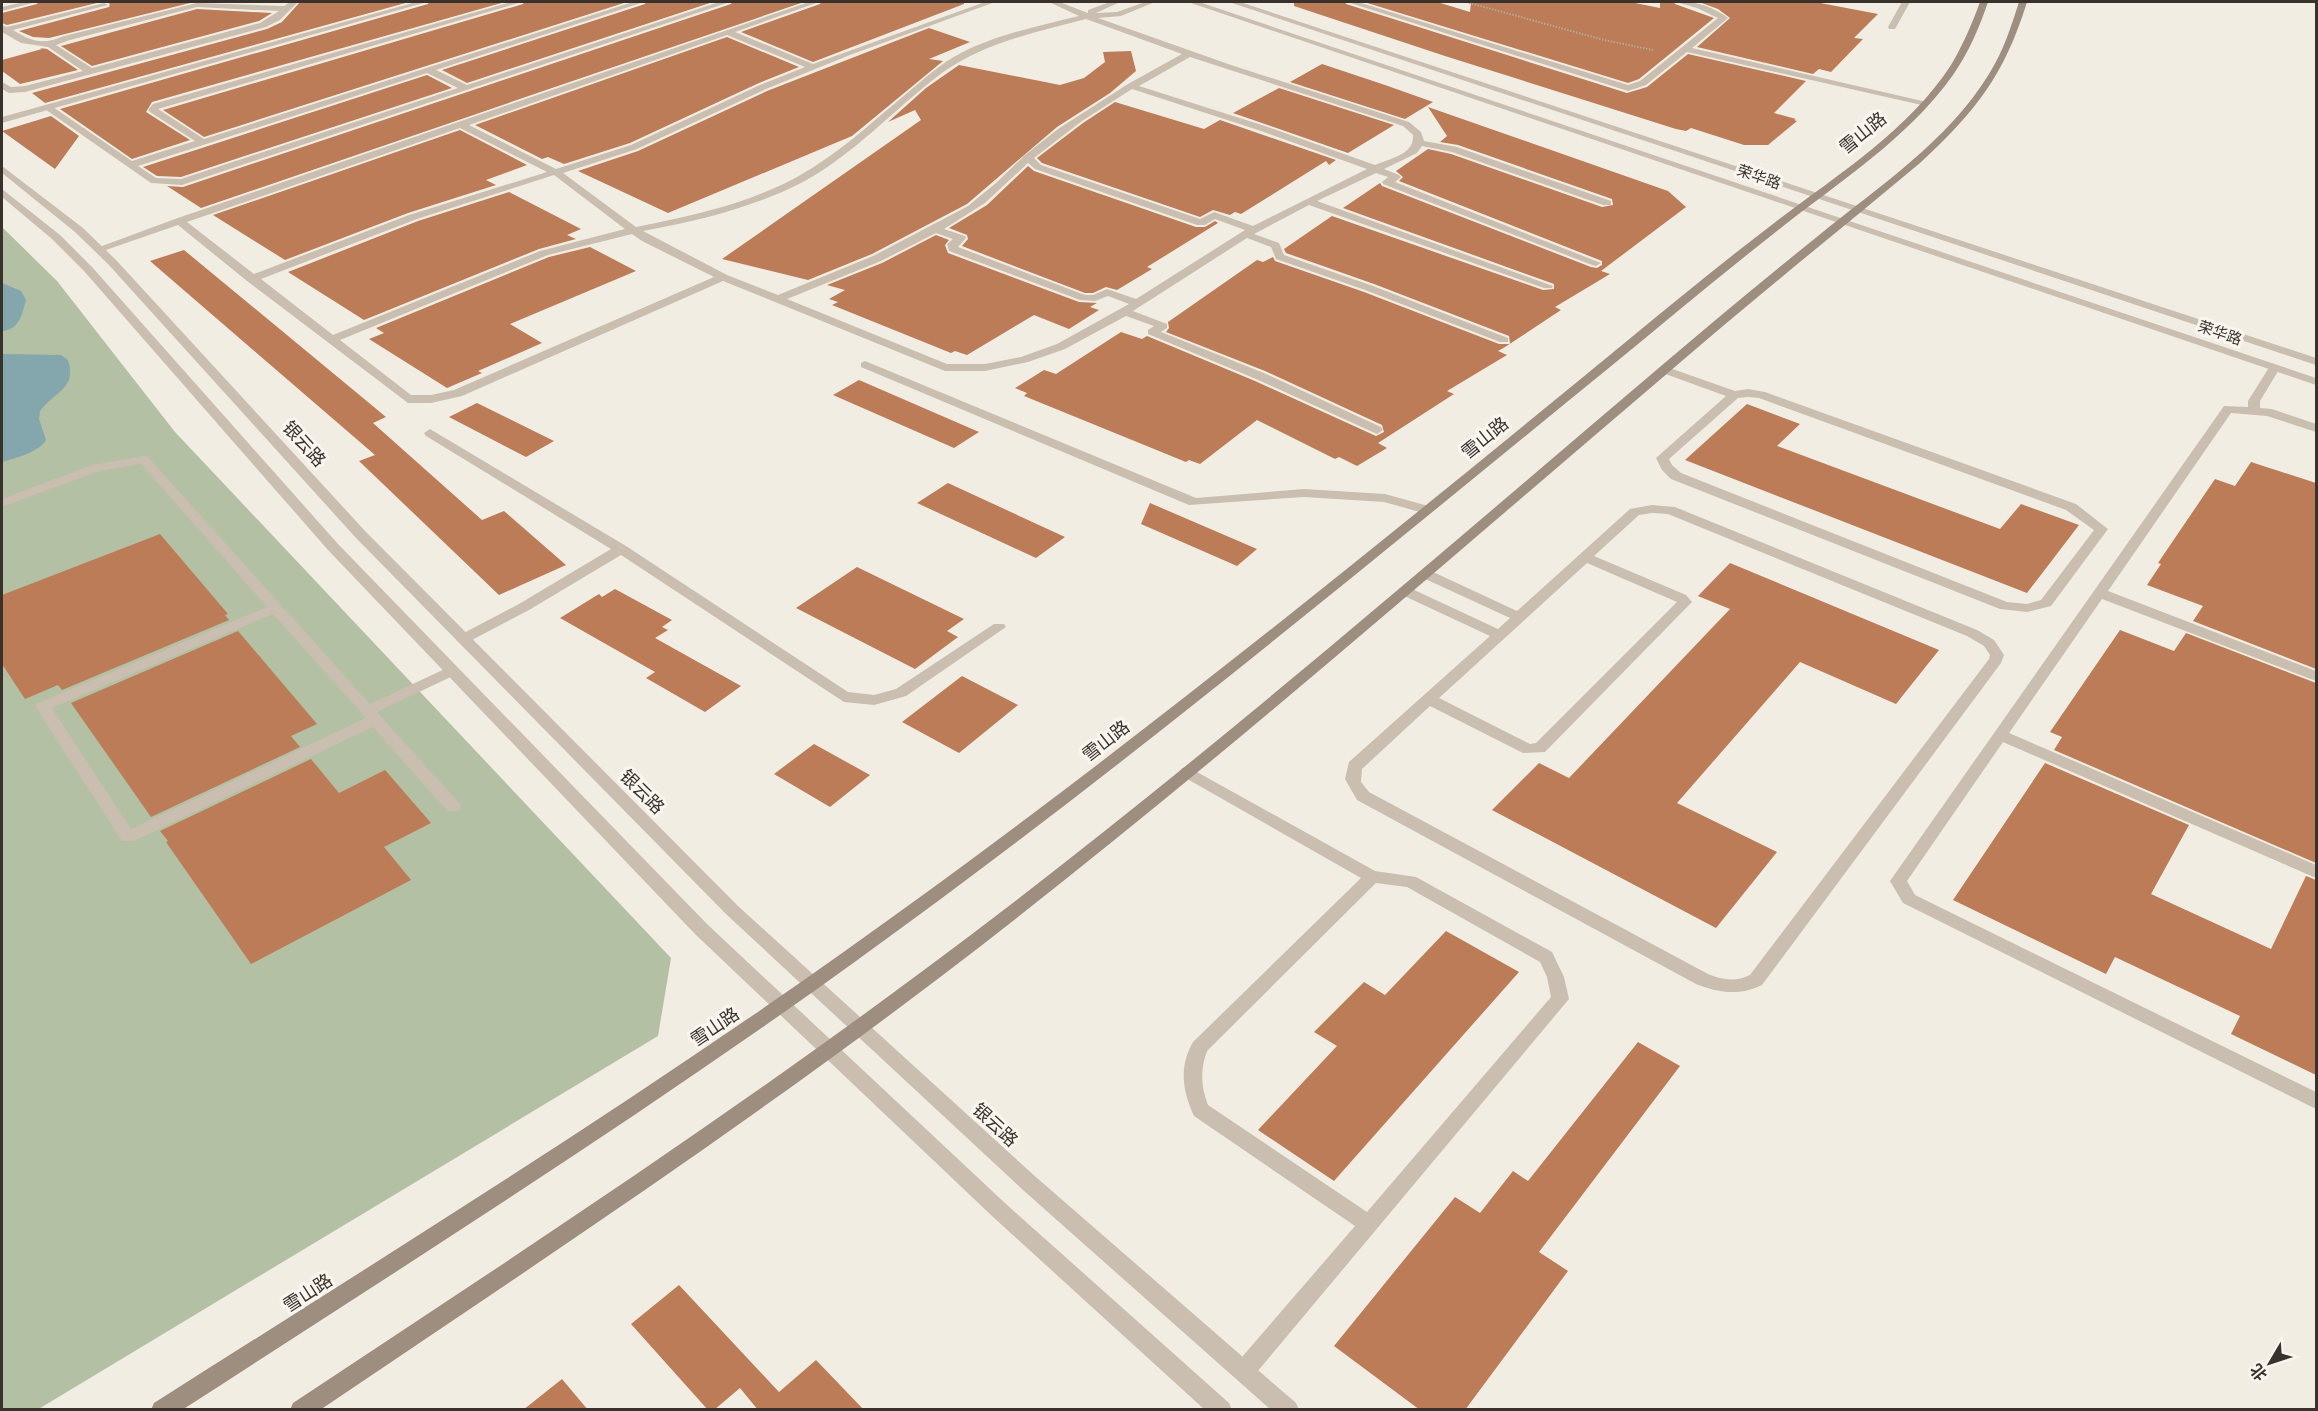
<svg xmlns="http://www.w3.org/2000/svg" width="2318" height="1411" font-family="Ubuntu,'Noto Sans SC',sans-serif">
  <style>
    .green { fill: #b3c0a3 }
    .water { fill: #84a6ad }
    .building { fill: #bb7c57 }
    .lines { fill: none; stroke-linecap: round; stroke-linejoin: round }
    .path { stroke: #b5a999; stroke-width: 2; stroke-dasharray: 1.5 1.5; stroke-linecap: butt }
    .service { fill: #c9beaf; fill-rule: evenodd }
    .minor { fill: #c9beaf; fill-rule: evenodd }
    .tertiary { fill: #c9beaf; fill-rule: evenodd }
    .secondary { fill: #9d8e80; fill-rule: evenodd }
    .labels { text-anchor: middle; stroke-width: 6; stroke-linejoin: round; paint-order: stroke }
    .far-street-label { font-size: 15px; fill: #39322c; stroke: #faf6ef }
    .street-label { font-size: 18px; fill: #39322c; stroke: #faf6ef }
  </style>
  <rect width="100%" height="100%" fill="#f2ede3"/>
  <!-- green -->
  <path class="green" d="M2,227L57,281L175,432L671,958L658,1036L37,1410L2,1409Z"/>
  <!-- water -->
  <g class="water">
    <path d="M2,283L21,291L26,300C22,315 19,330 2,331Z"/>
    <path d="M2,354L61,355L68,360C77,389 55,391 40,411L39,419L46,440C38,453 15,458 2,462Z"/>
  </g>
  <!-- building -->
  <g class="building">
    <path d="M38,2H101L7,25L2,23V13L37,4Z"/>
    <path d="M106,2H194L49,38L33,37L19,31L109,7L110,4Z"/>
    <path d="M300,2H409L45,103L32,93L267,29L282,22Z"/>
    <path d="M429,2H505L152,102L146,112L190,140L132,159L60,109L428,4Z"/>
    <path d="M524,2H627L204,137L163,110L523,4Z"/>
    <path d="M646,2H713L467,83L442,70L645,4Z"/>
    <path d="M732,2H804L201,208L167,186L183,187L731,4Z"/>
    <path d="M821,2H964V4L813,62L741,32L820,4Z"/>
    <path d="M1294,2H1345L1346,4L1627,93L1647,87L1688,54L1806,81L1774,113L1796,119L1794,120L1797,121L1768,145H1744L1691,128L1686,131L1676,129L1445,56L1294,6Z"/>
    <path d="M1364,2H1437L1470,12L1471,2H1630L1660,8V2H1674L1675,4L1714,18L1639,79L1628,83Z"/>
    <path d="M1699,2H1815L1878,14L1854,38L1863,39L1831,72L1819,69L1813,74L1697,47L1730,18L1718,9Z"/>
    <path d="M197,9L272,13L259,21L92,66L61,46Z"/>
    <path d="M929,28L970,42L929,59L943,61L852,136L668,213L578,171L638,151L767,91Z"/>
    <path d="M727,37L799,67L759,83L630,143L564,164L548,157L542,159L475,125Z"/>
    <path d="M40,48L47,49L78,70L20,84L2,71V60L42,49Z"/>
    <path d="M1131,51L1136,71L1110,93L1057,127L967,204L872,254L808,280L722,259L921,120L915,110L888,122L926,88L959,65L1060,85L1084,78L1105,62L1103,52Z"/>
    <path d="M1322,64L1385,85L1433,102L1405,119L1290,82Z"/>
    <path d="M427,75L452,88L181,177L157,176L143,167Z"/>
    <path d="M1279,88L1394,125L1348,153L1233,113Z"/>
    <path d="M1115,102L1204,129L1220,120L1336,160L1329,165L1326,161L1241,214L1235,212L1230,215L1213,210L1200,217L1042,163L1037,158L1083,123Z"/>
    <path d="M1428,107L1668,191L1686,207L1601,271L1610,274L1555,307L1561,310L1505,347L1498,351L1507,355L1447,391L1454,394L1378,443L1387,448L1357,466L1339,457L1335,459L1257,420L1200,464L1189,460L1186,462L1024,396L1027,393L1015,388L1044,370L1056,374L1121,332L1142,339L1147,336L1255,381L1376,436L1384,432L1382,425L1265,371L1166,332L1169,328L1168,322L1257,260L1263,262L1273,257L1275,261L1364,292L1499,344H1510L1509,336L1374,284L1286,253L1284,249L1332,216L1543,290L1554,289V284L1343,208L1380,183L1382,186L1591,267L1597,268L1602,265V261L1399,181L1403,177L1396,171L1428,149L1451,154L1602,207L1613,205L1612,199L1458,145L1440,142L1447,136Z"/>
    <path d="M51,116L79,136L55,169L2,131Z"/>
    <path d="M460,130L527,165L486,180L496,185L408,213L285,260L213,215Z"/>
    <path d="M1028,166L1034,171L1196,227H1205L1215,221L1218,223L1147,267L1152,269L1117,290L1106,287L1093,293H1085L962,246L968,239L967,235L949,228L987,205Z"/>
    <path d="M509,192L581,229L567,235L576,239L539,249L364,320L288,272L418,221Z"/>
    <path d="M936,235L949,240L945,245L948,253L1079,302L1097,303L1090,307L1099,310L1069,329L1034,315L967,355L955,351L951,353L832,305L838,302L829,299L845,290L827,285L882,263Z"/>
    <path d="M590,247L636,271L510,324L542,343L478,371L482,373L447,388L369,339L384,333L376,328L549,257Z"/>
    <path d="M184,250L386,417L373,423L482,520L504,511L566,565L499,595L359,461L375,455L150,261Z"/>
    <path d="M859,380L979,432L954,448L833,395Z"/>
    <path d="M477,403L554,441L526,457L449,417Z"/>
    <path d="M1747,404L1800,424L1777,446L2000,529L2021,504L2079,525L2027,593L1685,460Z"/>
    <path d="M2251,462L2316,483V669L2193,621L2203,606L2147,585L2161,564L2158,563L2215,479L2235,486Z"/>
    <path d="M948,483L1065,537L1036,558L917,503Z"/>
    <path d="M1150,503L1257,549L1237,566L1141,524Z"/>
    <path d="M160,534L228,614L225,615L229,620L62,690L58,685L25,699L2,664V595Z"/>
    <path d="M1730,563L1939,650L1896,704L1800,662L1677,803L1777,852L1716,928L1492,810L1539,763L1569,778L1730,609L1698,596Z"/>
    <path d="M857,567L964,619L947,631L958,637L915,669L796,608Z"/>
    <path d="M615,589L672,620L662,627L668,630L655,638L741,686L705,712L646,678L655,672L560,618L599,594L602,597Z"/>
    <path d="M2120,630L2174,651L2186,633L2316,683V863L2054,750L2062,737L2050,732Z"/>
    <path d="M238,631L317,724L291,736L300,747L151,817L71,703Z"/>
    <path d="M962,676L1018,705L959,753L902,722Z"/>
    <path d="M814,744L870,775L830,807L774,774Z"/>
    <path d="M311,759L339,793L385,770L431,823L384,847L411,880L251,964L166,842L168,841L160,831Z"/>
    <path d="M2045,763L2189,825L2151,894L2271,949L2306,876L2316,880V1075L2231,1034L2240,1016L2115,957L2106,974L1953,900Z"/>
    <path d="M1446,931L1519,972L1334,1181L1258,1130L1337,1046L1314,1032L1364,982L1385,995Z"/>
    <path d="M1638,1042L1680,1066L1539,1252L1568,1271L1465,1410H1420L1334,1346L1455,1197L1480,1213L1513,1171L1528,1181Z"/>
    <path d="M679,1285L779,1392L816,1360L864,1410H758L740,1388L714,1410H708L631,1324Z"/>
    <path d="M562,1379L588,1410H523Z"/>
  </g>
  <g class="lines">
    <!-- path -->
    <path class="path" d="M1466,2L1604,40L1653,50"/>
    <!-- service -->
    <g class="service">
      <path d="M24,2H36L2,11V7Z"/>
      <path d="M290,2H298L280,20L266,27L25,92L9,93L2,89V82L11,87L25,86L83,71L48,47L21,43L2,32V25L7,27L104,3L108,5L13,30C32,42 43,45 64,36L197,3L284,6ZM197,7L279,11L260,23L92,68L56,45L70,40Z"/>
      <path d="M511,2H522L158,109L204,139L633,2H644L436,70L467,85L719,2H730L182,185L151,183L42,107L50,105L132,161L195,141L150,112L148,110L153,104ZM427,73L458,88L181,179L156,178L138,166Z"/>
      <path d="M809,2H819L735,32L813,64L985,2H995L850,55L766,89L637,149L563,173L636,227C691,216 747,204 797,177C837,155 871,123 906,94C924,79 941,63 961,53C998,34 1039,26 1079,16L1049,2H1059L1088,13V10L1110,2H1120L1096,13L1117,12L1145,2H1155L1121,16L1098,18L1231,65L1409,122L1421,132L1424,141L1457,147L1611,201V205H1603L1452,152L1422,146L1417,153L1384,169L1399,175L1401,177L1395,182L1601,263L1596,266L1592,265L1383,184L1382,182L1388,177L1376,173L1317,201L1553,286L1552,288H1544L1309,205L1254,234L1279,243L1284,255L1373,286L1508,338V342H1500L1365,290L1276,259L1271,247L1247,238L1133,311L1167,324V328L1161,332L1264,373L1381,427L1383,430L1377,434L1256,379L1148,334V330L1154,326L1126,316L1065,349L1028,362L985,371H945L723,281L462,396L431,403H408L247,281L178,225L103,251H95L94,249L175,219ZM1086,19L1182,54L1128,84L1058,129L1025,155L996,183L968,206L873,256L778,295L727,275L643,231C698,221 752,208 803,182C855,154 895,108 942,73C985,42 1037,32 1086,19ZM727,35L805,67L760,85L631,145L556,169L469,125ZM1190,57L1403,126L1413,135C1415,154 1390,159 1375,165L1268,127L1139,86ZM1132,89L1261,131L1367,169L1253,226L1214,212L1200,219L1041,165L1034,158L1082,121ZM460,128L547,172L409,215L254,274L187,222ZM1028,163L1035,169L1197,225H1205L1215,219L1245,230L1136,299L1107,289L1093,295H1085L958,247L966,238L965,236L944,229L985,203ZM554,175L625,229L540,251L333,335L261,279L417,219ZM936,233L953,239L947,244L949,251L1080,300L1095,301L1108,296L1129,304L1057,344L1021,357L985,364H947L787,299L881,261ZM632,234L642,241L714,277L454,390L431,395H411L340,340L548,255Z"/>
      <path d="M1347,2H1358L1628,85L1640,81L1718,18L1697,8L1676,2C1694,0 1714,7 1728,18L1692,48L1931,103L1926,106L1687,52L1646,85L1628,91Z"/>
      <path d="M1902,2H1910L1895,29H1889L1888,27Z"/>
      <path d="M865,361L1196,498L1304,489L1385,494L1432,507L1434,510L1427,514L1384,502L1304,497L1189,505L861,367V363Z"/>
      <path d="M2274,364L2280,368L2260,401V408L2272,409L2316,424V432L2267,416L2231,413L2108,591L2316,671V681L2102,599L2009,733L2316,865V878L2003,742L1907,881L1915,895L2316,1092V1109L1903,903L1890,881L2224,406L2248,407V401L2270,366Z"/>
      <path d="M1664,366L1735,391L1748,389L1765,392L2076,504L2108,529L2051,606L2027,612L2000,609L1671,479L1662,470L1656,458L1726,396L1660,372V368ZM1748,397L1759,398L2066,510L2094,530L2041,600L2027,604L2007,602L1681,473L1672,465L1669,459L1738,398Z"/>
      <path d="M430,429L626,546L848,692L874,695L896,689L994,624H1004L1006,627L906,696L874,705L844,702L621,555L529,610L468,642H458L456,639L458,636L519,604L611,549L426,436L424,433Z"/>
      <path d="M144,456L148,457L370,704L447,668H457L459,671L457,674L377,712L459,803L461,807L459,811H447L373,727L134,841H122L35,706L38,703L267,607L141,464L99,471L2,507V499L92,465ZM273,614L366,718L131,829L52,708Z"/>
      <path d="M1652,505L1675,507L1977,630L1994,640L2004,655L2001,663L1762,985C1739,996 1719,993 1696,984L1357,800L1345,779L1349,762L1490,636L1400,594L1398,591L1400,588H1410L1498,629L1510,618L1421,577L1419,574L1421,571H1431L1517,611L1630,509ZM1652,513L1668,514L1967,636L1984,646L1990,655L1989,659L1750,975C1736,982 1722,980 1708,974L1369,792L1361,782L1362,769L1430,706L1523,753L1545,752L1692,602L1686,595L1594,556L1639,515ZM1587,563L1677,602L1536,743L1530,744L1439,698Z"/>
      <path d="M1188,767L1375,871L1416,877L1552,952L1564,977L1569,999L1252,1378L1244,1381L1236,1378L1233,1371L1236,1364L1355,1226L1194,1116C1182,1090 1179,1067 1193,1042L1361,878L1182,776L1180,772L1182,768ZM1376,883L1407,887L1540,962L1547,977L1551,997L1367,1212L1208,1105C1201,1087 1200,1070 1207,1051Z"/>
    </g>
    <!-- minor -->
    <g class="minor">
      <path d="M416,2H427L2,123V117Z"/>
      <path d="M2,166L83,228L116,260L366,532L738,906L1037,1178L1296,1403L1299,1410H1271L1023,1190L726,914L356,538L108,264L75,232L2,173Z"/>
      <path d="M2,189L60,235L92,267L338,544L707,924L1006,1204L1229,1403L1232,1410H1205L992,1216L695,934L328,550L84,271L52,239L2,197Z"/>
    </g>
    <!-- tertiary -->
    <g class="tertiary">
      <path d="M1188,2H1199L2316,378V385Z"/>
      <path d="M1229,2H1240L2316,358V365Z"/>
    </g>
    <!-- secondary -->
    <g class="secondary">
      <path d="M1980,2H1988C1979,28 1969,52 1953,75C1906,141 1834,185 1772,235C1717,278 1664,323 1610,367C1362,569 1116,774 856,961C637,1119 409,1263 182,1410H151L154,1403C387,1255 621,1110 845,951C1117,758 1376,547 1633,336C1678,299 1723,262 1769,227C1832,178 1907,133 1951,65C1963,45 1972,24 1980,2Z"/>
      <path d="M2019,2H2027C2004,76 1976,111 1920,163C1836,233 1751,301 1669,372C1428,577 1191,786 939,978C739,1130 529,1269 320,1410H290L293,1403C506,1262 719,1123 924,970C1176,783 1414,576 1654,372C1708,326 1763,280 1818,236C1878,187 1948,141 1989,74C2003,52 2011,27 2019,2Z"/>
    </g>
  </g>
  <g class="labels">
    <!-- far-street labels -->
    <g class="far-street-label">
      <text transform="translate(1759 177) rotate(19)" y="5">荣华路</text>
      <text transform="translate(2220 333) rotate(19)" y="5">荣华路</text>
    </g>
    <!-- street labels -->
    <g class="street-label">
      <text transform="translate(1863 133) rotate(-39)" y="6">雪山路</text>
      <text transform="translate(1485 438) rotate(-39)" y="6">雪山路</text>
      <text transform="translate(304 444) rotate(48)" y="6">银云路</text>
      <text transform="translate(1106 741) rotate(-38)" y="6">雪山路</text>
      <text transform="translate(642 792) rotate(45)" y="6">银云路</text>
      <text transform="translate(715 1027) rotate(-34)" y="6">雪山路</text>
      <text transform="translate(995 1125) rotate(43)" y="6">银云路</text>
      <text transform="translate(308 1293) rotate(-33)" y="6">雪山路</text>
    </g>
  </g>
  <!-- border -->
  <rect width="2318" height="1411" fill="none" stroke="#39322c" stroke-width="6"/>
  <!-- north arrow -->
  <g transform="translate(2270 1363) rotate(231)" stroke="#faf6ef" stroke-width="4.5" paint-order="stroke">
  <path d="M0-4.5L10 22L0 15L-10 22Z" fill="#39322c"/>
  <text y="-9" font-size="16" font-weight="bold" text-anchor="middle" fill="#39322c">北</text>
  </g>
</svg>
